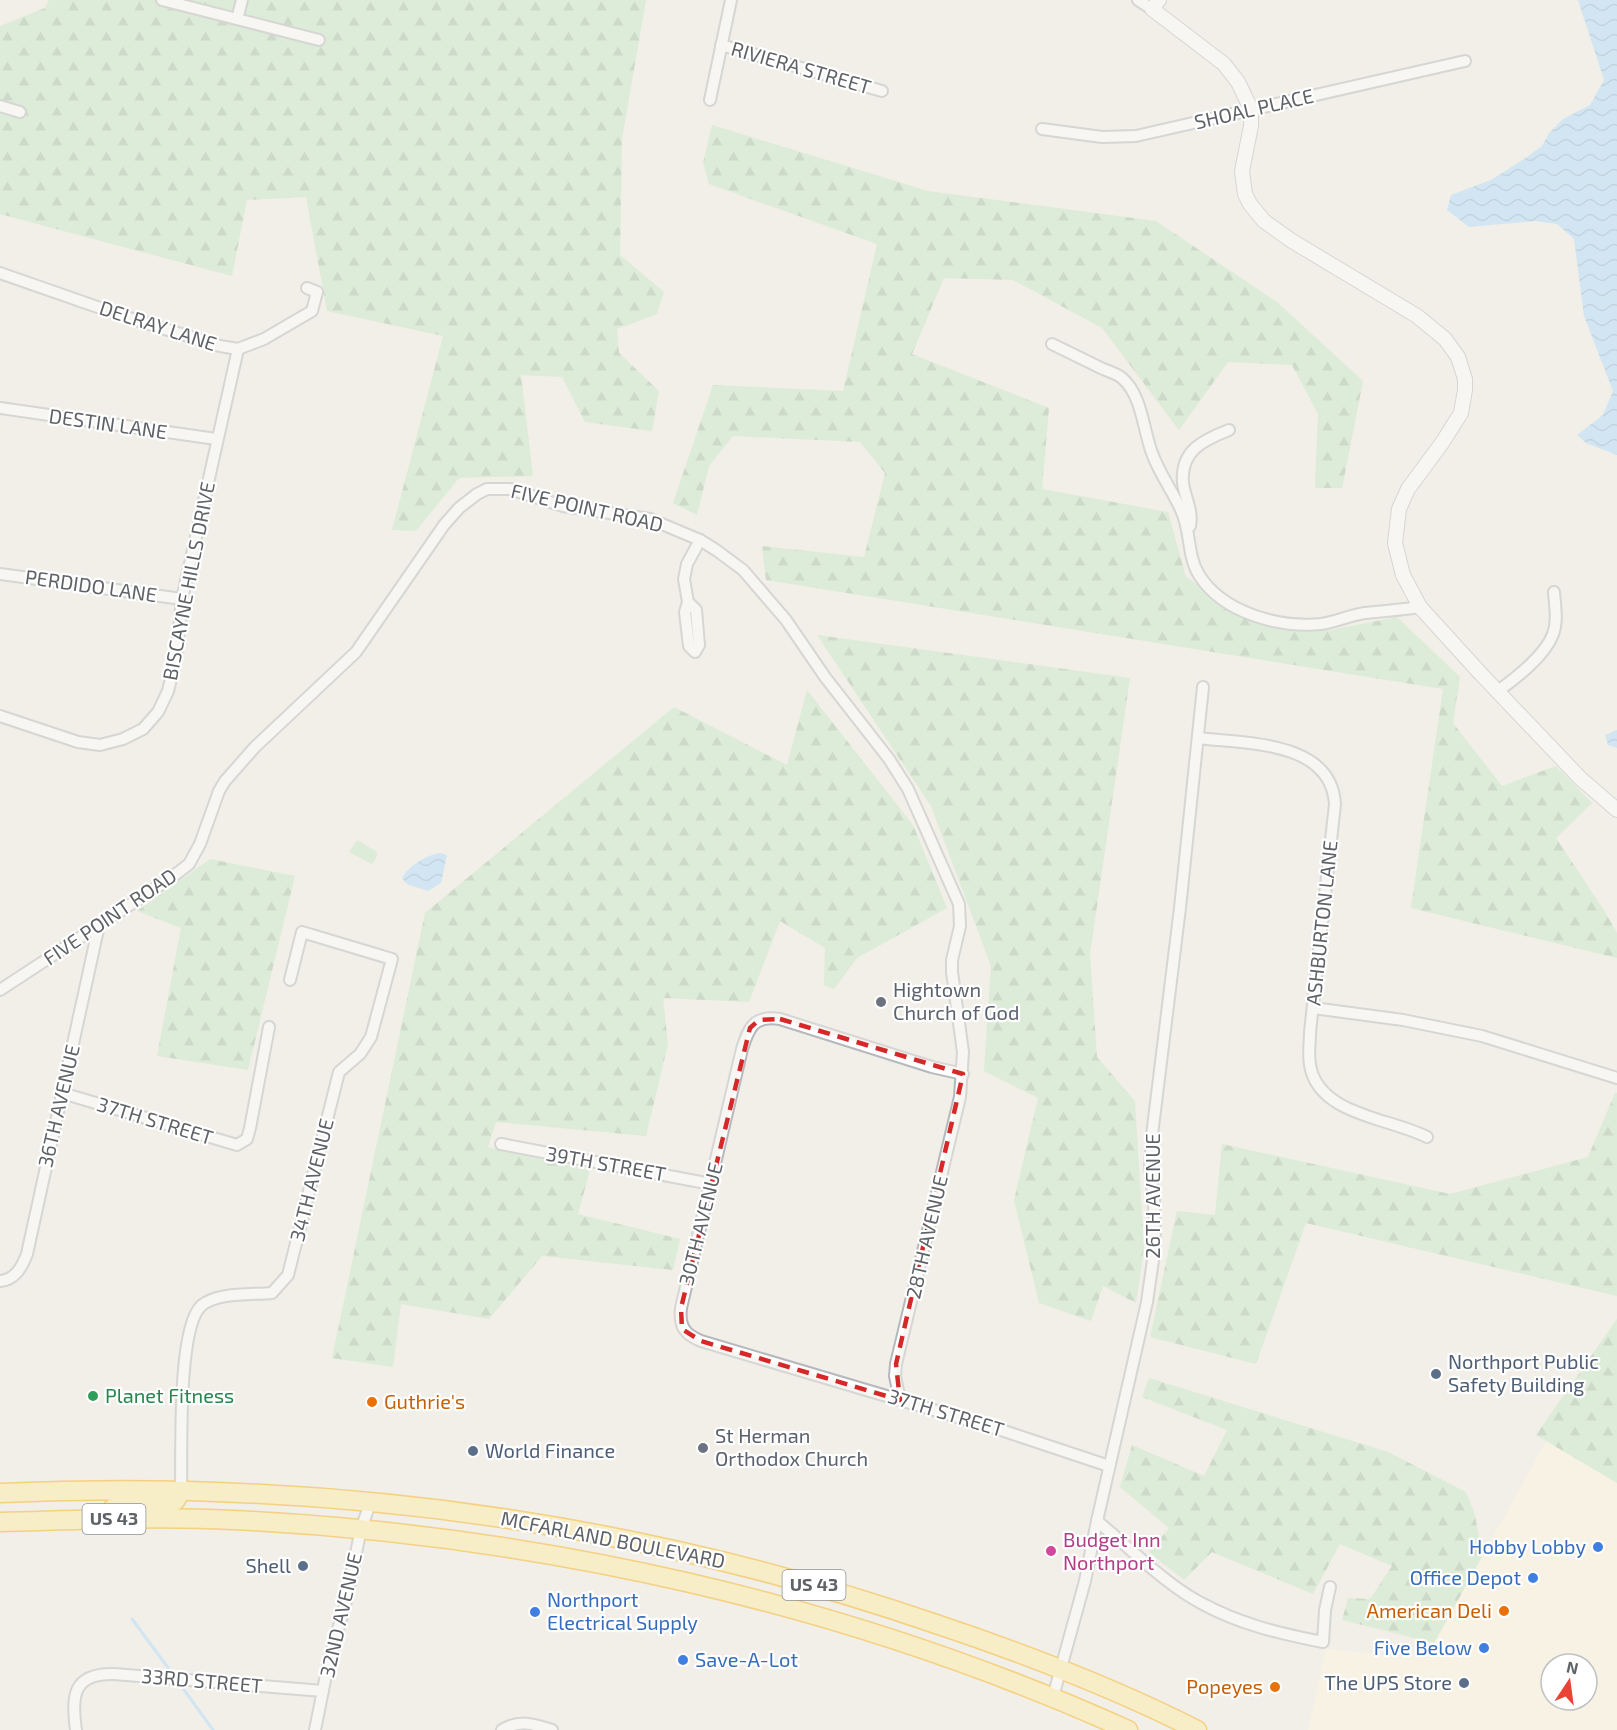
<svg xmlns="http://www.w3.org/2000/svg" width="1617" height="1730" font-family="'Exo 2',sans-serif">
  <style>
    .commercial { fill: #fef7e0; fill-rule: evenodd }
    .forest { fill: url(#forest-firs) }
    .park { fill: #c5e8c5 }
    .water { fill: url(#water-waves) }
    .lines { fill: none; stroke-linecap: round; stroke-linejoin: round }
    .stream { stroke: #aadaff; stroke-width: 3 }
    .minor-casing { stroke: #b5b8bc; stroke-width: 14 }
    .tertiary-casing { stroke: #b5b8bc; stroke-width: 16 }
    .trunk-casing { stroke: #f9ab00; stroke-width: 21 }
    .minor { stroke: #fff; stroke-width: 10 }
    .tertiary { stroke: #fff; stroke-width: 14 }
    .trunk { stroke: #feeaa1; stroke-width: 18 }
    .marked { fill: none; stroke: #d62828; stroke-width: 4.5; stroke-dasharray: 12 8; stroke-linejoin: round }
    .worship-dot { fill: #6b7280; stroke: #fff; stroke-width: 2 }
    .service-dot { fill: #5c6f8a; stroke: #fff; stroke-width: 2 }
    .leisure-dot { fill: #2e9e5b; stroke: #fff; stroke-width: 2 }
    .food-dot { fill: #e8710a; stroke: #fff; stroke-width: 2 }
    .shop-dot { fill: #3f7fe0; stroke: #fff; stroke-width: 2 }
    .hotel-dot { fill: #d1479c; stroke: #fff; stroke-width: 2 }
    .labels { text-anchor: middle; stroke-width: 4.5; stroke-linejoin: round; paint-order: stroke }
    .shield { fill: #fff; stroke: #8f9295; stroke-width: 1.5 }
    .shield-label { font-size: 18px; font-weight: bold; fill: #5f6368 }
    .street-label { font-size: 20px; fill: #5f6368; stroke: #fff }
    .worship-label { font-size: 20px; fill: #5b616d; stroke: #fff; text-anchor: start }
    .service-label { font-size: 20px; fill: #4e5e75; stroke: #fff; text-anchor: start }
    .leisure-label { font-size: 20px; fill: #27864d; stroke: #fff; text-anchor: start }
    .food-label { font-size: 20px; fill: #c56008; stroke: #fff; text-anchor: end }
    .hotel-label { font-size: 20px; fill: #b23c85; stroke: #fff; text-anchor: start }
    .shop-label { font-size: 20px; fill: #366cbe; stroke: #fff; text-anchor: end }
  </style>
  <defs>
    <pattern id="forest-firs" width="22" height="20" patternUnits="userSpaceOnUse" patternTransform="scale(1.5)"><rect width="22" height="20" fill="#c5e8c5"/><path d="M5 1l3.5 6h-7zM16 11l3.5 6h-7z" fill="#a3c0a4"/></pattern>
    <pattern id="water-waves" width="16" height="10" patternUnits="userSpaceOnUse" patternTransform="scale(1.5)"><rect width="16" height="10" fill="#aadaff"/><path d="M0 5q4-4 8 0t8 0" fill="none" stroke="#8eb4d2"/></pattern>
  </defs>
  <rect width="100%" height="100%" fill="#f1efe8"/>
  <!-- commercial -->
  <path class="commercial" d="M1555,1425L1617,1464V1730H1308L1326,1649L1426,1658ZM1551,1664H1587V1700H1551Z"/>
  <!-- forest -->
  <g class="forest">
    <path d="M49,0H646L622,139L620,255L664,292L657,314L617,329L619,353L659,391L652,431L585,422L562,377L521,375L533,476L459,478L416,531L392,530L443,336L327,311L306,197L247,200L232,276L0,214V26L45,8Z"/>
    <path d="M712,125L928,191L1156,221L1277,302L1363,381L1342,488H1315L1318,414L1292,365L1228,362L1179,430L1102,328L1013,280L944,278L912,354L1049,408L1042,489L1168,512L1186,577L1255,623L1330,630L1397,617L1460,677L1453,723L1502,786L1556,766L1592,803L1556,838L1605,912L1617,933V958L1411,908L1443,689L766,580L762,546L864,557L885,473L860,442L733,436L709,466L697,515L673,503L713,385L843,391L877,244L709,184L703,163Z"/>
    <path d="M817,635L1130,678L1090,954L1097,1057L1135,1101L1144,1249L1136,1303L1103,1286L1091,1321L1039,1303L1014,1200L1038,1098L984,1071L991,966L931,806Z"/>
    <path d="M807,690L913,825L947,908L857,958L834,989L824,985L825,948L780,921L749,1002L663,998L668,1044L646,1136L496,1122L488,1147L590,1170L578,1214L680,1239L673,1270L542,1256L489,1319L401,1304L393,1367L332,1358L425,913L674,707L787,765Z"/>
    <path d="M210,859L295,876L248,1070L157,1056L181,928L137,911Z"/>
    <path d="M1615,1093H1617V1296L1306,1223L1256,1364L1150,1337L1177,1211L1215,1215L1222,1144L1450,1194L1588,1157Z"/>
    <path d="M1617,1319V1483L1536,1435Z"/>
    <path d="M1149,1378L1388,1452L1466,1492L1475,1515L1482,1557L1434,1643L1342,1620L1348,1598L1370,1599L1392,1566L1340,1544L1313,1594L1212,1552L1184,1580L1149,1552L1169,1528L1120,1487L1132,1445L1204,1476L1227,1430L1142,1397Z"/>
  </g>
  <!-- park -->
  <path class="park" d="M357,840L377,852V856L372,864L349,852Z"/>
  <!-- water -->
  <g class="water">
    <path d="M1578,0H1617V455L1586,443L1577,435L1603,415L1613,391L1584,316L1574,239L1557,224L1535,221L1469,227L1447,210L1451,195L1491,180L1527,157L1542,146L1549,133L1563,119L1590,105L1604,80Z"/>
    <path d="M1617,730V748L1608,745L1605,735Z"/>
    <path d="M441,853L447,855L441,883L428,891L407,884L402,878C408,866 428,854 441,853Z"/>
  </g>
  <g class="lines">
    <!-- stream -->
    <g class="stream">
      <path d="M132,1619L172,1673"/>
      <path d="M182,1687L213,1730"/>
    </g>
    <defs>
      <g id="minor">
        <path d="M162,0L319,40"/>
        <path d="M1138,0L1152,9"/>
        <path d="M237,19L242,0"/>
        <path d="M721,45L882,91"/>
        <path d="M710,100L731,0"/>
        <path d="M0,106L20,112"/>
        <path d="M1042,129L1102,137L1136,136L1465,61"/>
        <path d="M0,273L126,317L220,346L238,349L264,339L312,311L317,292L307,288"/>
        <path d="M1052,344C1068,352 1085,360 1101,368C1107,371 1116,373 1122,378C1142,395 1143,429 1152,453C1159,473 1172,490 1181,510C1191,530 1187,556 1199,575C1223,613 1279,628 1321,624C1336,622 1350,615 1365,613C1383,611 1401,610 1420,607"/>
        <path d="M0,408L216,439"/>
        <path d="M1190,526C1193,510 1185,498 1183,483C1180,451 1203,440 1229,430"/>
        <path d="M0,574L182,599"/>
        <path d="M688,602L696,610L699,645L695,652L689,646L685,612L688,602L684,579L687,564L700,540"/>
        <path d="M1498,691C1516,678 1545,656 1553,634C1558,621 1555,606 1554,592"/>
        <path d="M0,716L78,742L100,745L123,739L143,729L158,712L168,691L176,658L182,599L238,349"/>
        <path d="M1198,738C1245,744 1331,740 1335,804L1310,1032C1310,1043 1308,1054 1310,1065C1318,1115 1390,1118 1427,1137"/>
        <path d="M0,990L171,878L189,864L200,844L219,791L225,781L255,747L356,652L444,525L459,508L477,494L487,489H510L563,506L650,519L700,540L716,550L743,570L786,620L825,677L889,759L908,789L959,904L960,926L952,960V972L963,1052L960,1097L896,1364L895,1376L900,1400"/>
        <path d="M1313,1008L1403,1020L1482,1036L1617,1078"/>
        <path d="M963,1074L932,1067L780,1019C754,1015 749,1027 742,1049L681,1308C679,1326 684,1334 701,1341L1001,1430L1109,1466"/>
        <path d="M62,1093L237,1145L247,1139L250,1128L269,1027"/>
        <path d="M501,1144L711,1184"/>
        <path d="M0,1281C15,1280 22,1267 27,1254L99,925"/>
        <path d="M181,1491C182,1455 177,1329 201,1306C217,1292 251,1295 272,1293L288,1275L339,1072L360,1054L371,1037L392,959L302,932L290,980"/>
        <path d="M1097,1521C1128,1546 1166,1585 1201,1603C1239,1624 1281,1634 1323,1642L1325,1610L1330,1587"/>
        <path d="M1053,1697L1085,1581L1097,1521L1147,1302L1155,1246L1154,1201L1150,1167L1152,1135L1180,908L1203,687"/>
        <path d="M76,1730C71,1696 73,1673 114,1674L323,1691"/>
        <path d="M315,1730L329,1660L345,1606L361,1529L371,1501"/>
        <path d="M502,1730C519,1719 534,1724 552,1730"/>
      </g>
      <path id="tertiary" d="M1159,0L1152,9L1224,64L1238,82L1251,109V126L1242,171L1245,194L1250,204L1264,221L1292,241L1417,316L1445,339L1458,357L1465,379V390L1461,413L1442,443L1408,489L1399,509L1395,543L1403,575L1420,607L1480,673L1580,778L1617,810"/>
      <g id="trunk">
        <path d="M0,1493C319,1479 630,1519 933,1623C1023,1653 1112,1687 1197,1730"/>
        <path d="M113,1508L161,1504L175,1501L181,1491"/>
        <path d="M0,1522C77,1520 155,1516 233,1520C541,1535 846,1603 1128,1730"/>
      </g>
    </defs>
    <!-- minor casing -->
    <use href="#minor" class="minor-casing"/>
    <!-- tertiary casing -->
    <use href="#tertiary" class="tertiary-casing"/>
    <!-- trunk casing -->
    <use href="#trunk" class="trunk-casing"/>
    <!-- minor -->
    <use href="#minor" class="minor"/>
    <!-- tertiary -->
    <use href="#tertiary" class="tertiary"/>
    <!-- trunk -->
    <use href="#trunk" class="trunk"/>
  </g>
  <!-- marked area -->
  <path d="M0 0H1617V1730H0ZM780,1019L963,1074L896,1364L900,1400L701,1341L682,1329L681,1308L750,1028L759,1020Z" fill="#f1efe8" fill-opacity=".55" fill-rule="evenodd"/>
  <path class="marked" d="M780,1019L963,1074L896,1364L900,1400L701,1341L682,1329L681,1308L750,1028L759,1020Z"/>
  <!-- markers -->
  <g class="worship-dot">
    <circle cx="881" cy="1002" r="6"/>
    <circle cx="703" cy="1448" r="6"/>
  </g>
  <g class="service-dot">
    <circle cx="1436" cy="1374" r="6"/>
    <circle cx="473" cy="1451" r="6"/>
    <circle cx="303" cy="1566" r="6"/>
    <circle cx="1464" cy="1683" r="6"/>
  </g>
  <circle class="leisure-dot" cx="93" cy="1396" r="6"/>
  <g class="food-dot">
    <circle cx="372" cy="1402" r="6"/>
    <circle cx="1504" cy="1611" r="6"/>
    <circle cx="1275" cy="1687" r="6"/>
  </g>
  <g class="shop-dot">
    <circle cx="1598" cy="1547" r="6"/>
    <circle cx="1533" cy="1578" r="6"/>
    <circle cx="535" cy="1612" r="6"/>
    <circle cx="1484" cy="1648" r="6"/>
    <circle cx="683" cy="1660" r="6"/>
  </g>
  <circle class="hotel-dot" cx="1051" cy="1551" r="6"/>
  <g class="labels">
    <!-- shield labels -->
    <g class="shield">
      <rect x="82.5" y="1504" width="63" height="30" rx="4.5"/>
      <rect x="782.5" y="1570" width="63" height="30" rx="4.5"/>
    </g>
    <g class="shield-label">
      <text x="114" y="1525">US 43</text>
      <text x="814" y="1591">US 43</text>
    </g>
    <!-- street labels -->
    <g class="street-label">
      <text transform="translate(801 68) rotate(16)" y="7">RIVIERA STREET</text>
      <text transform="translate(1254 109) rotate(-13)" y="7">SHOAL PLACE</text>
      <text transform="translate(158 326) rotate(18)" y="7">DELRAY LANE</text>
      <text transform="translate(108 424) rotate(8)" y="7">DESTIN LANE</text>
      <text transform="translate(587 508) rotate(13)" y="7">FIVE POINT ROAD</text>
      <text transform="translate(189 581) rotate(-79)" y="7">BISCAYNE HILLS DRIVE</text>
      <text transform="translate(91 586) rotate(8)" y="7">PERDIDO LANE</text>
      <text transform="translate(110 917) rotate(-34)" y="7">FIVE POINT ROAD</text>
      <text transform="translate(1322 923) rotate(-84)" y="7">ASHBURTON LANE</text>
      <text transform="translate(59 1106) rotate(-77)" y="7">36TH AVENUE</text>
      <text transform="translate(155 1121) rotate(17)" y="7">37TH STREET</text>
      <text transform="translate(606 1164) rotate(10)" y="7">39TH STREET</text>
      <text transform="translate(312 1180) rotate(-76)" y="7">34TH AVENUE</text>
      <text transform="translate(1153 1196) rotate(-90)" y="7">26TH AVENUE</text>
      <text transform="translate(701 1224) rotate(-76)" y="7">30TH AVENUE</text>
      <text transform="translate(927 1237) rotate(-77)" y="7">28TH AVENUE</text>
      <text transform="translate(946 1413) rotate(17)" y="7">37TH STREET</text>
      <text transform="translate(613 1540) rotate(11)" y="7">MCFARLAND BOULEVARD</text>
      <text transform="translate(341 1615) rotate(-77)" y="7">32ND AVENUE</text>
      <text transform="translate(202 1681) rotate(5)" y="7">33RD STREET</text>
    </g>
    <!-- worship labels -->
    <g class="worship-label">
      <text x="893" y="997">Hightown<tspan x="893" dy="23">Church of God</tspan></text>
      <text x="715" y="1443">St Herman<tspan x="715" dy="23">Orthodox Church</tspan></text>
    </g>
    <!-- service labels -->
    <g class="service-label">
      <text x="1448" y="1369">Northport Public<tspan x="1448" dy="23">Safety Building</tspan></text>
      <text x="485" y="1458">World Finance</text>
      <text x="291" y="1573" text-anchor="end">Shell</text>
      <text x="1452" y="1690" text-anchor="end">The UPS Store</text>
    </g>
    <!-- leisure labels -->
    <g class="leisure-label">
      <text x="105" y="1403">Planet Fitness</text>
    </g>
    <!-- food labels -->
    <g class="food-label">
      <text x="384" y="1409" text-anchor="start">Guthrie's</text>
      <text x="1492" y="1618">American Deli</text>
      <text x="1263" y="1694">Popeyes</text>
    </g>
    <!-- hotel labels -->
    <g class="hotel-label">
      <text x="1063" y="1547">Budget Inn<tspan x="1063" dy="23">Northport</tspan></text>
    </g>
    <!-- shop labels -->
    <g class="shop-label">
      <text x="1586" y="1554">Hobby Lobby</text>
      <text x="1521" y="1585">Office Depot</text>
      <text x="547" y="1607" text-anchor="start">Northport<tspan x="547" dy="23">Electrical Supply</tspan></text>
      <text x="1472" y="1655">Five Below</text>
      <text x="695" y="1667" text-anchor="start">Save-A-Lot</text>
    </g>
  </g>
  <!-- north arrow -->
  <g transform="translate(1569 1682) rotate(13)"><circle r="28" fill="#ffffff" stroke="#bfc1c3" stroke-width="1.5"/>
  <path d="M0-4.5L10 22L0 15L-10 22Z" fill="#ea4335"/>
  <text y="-9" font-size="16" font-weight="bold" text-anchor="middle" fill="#5f6368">N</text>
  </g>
</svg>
